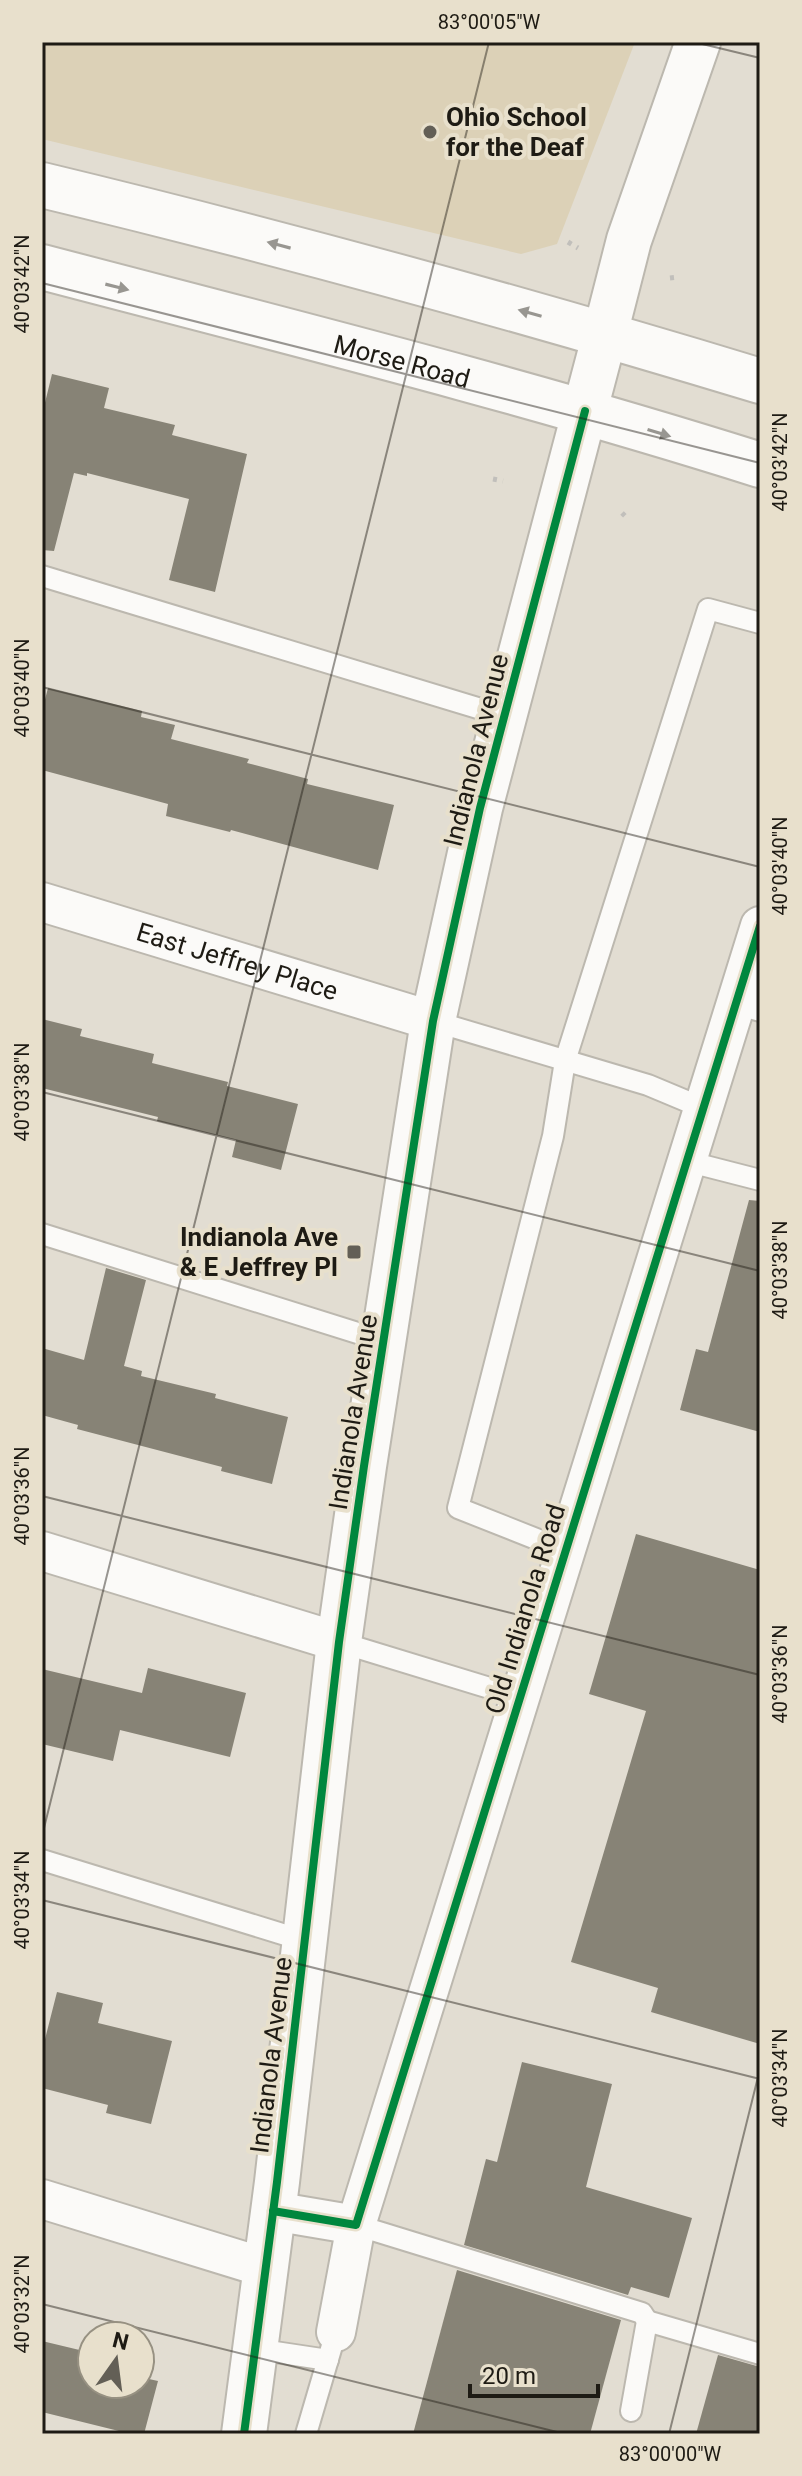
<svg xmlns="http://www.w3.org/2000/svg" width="802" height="2476" font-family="Roboto,sans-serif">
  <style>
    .green { fill: #dcd1b7 }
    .building { fill: #878376 }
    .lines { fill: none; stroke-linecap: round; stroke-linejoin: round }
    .service-casing { stroke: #bcb8af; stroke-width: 24 }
    .minor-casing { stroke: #bcb8af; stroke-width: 42 }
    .secondary-casing { stroke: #bcb8af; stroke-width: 48 }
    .primary-casing { stroke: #bcb8af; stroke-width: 48 }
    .path { stroke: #c1bfbb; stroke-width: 5; stroke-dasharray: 4 6; stroke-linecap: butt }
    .service { stroke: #fbfaf8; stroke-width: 20 }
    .minor { stroke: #fbfaf8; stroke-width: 38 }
    .secondary { stroke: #fbfaf8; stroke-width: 44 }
    .primary { stroke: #fbfaf8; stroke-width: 44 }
    .cycleway-casing { stroke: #e8e0cc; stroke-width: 13 }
    .cycleway { stroke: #00873e; stroke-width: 8 }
    .oneway { fill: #989691 }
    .ticks { fill: none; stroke: #1e1b14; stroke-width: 2; stroke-opacity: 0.45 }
    .poi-dot { fill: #635f56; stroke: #e8e0cc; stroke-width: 3 }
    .labels { text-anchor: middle; stroke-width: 8; stroke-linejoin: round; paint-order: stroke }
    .poi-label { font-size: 26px; font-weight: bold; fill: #1e1b14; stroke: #e8e0cc; text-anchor: start }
    .street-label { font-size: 26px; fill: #1e1b14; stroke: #e8e0cc }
    .neatline { fill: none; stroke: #1e1b14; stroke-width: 3 }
    .ticks-label { font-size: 20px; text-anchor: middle; fill: #1e1b14 }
  </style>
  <rect width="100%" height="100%" fill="#e2ddd2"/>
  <!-- green -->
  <path class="green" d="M42,42H635L557,244L521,254L42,139Z"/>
  <!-- building -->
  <g class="building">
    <path d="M52,374L109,388L104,408L175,425L172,435L247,454L215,592L169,580L189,499L87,473V476L74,473L54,551L42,550V415Z"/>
    <path d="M48,688L142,711L141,717L175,725L171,739L249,759L247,763L308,779L307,784L394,805L378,870L231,830L230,832L166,816L168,804L42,770V711Z"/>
    <path d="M42,1019L82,1029L80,1036L154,1054L152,1063L228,1082L227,1086L298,1104L281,1170L232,1157L236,1140L157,1121L158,1117L42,1088Z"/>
    <path d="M749,1200L760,1201V1432L680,1410L696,1349L708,1352Z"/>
    <path d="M106,1268L146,1280L124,1366L142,1371L141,1376L216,1394L215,1398L288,1417L272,1484L221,1471L222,1467L77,1429L78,1425L42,1415V1348L84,1360Z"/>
    <path d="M636,1534L760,1570V2044L651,2012L658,1988L571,1962L646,1711L589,1694Z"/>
    <path d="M148,1668L246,1693L230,1757L120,1730L113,1761L42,1744V1669L142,1693Z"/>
    <path d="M57,1992L103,2003L98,2023L172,2041L151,2124L106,2113L108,2105L42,2088V2051Z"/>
    <path d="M522,2062L612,2084L586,2187L692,2218L669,2298L631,2287L628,2295L464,2245L486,2159L497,2162Z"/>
    <path d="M457,2270L621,2320L590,2434H413Z"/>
    <path d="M42,2341L92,2353V2384H140V2377L158,2381L144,2434H131L42,2412Z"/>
    <path d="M718,2355L760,2367V2434H696Z"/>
  </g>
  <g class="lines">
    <defs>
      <g id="service">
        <path d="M42,576L504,716"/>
        <path d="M736,1004L760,1011"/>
        <path d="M433,1021L648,1085L703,1108"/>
        <path d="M686,1161L760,1180"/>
        <path d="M42,1234L383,1341"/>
        <path d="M564,1550L458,1508L553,1136L565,1061L708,609L760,623"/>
        <path d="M339,1642L519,1697"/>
        <path d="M42,1860L305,1941"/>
        <path d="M356,2225L642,2313L647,2321L631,2411"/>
        <path d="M647,2321L760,2354"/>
        <path d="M255,2349L328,2360"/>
        <path d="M306,2434L336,2332"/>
      </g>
      <g id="minor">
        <path id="s1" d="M42,902L433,1021"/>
        <path d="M42,1551L339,1642"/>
        <path d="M42,2199L266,2268"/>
        <path d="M273,2211L356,2225L760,926"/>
        <path d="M336,2332L356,2225"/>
      </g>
      <path id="secondary" d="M605,334L629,240L698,42"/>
      <g id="primary">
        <path d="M42,185C283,243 522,309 760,381"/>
        <path id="s2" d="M42,267C282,330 523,390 760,465"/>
        <path d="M244,2434L277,2182L339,1642L364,1466L433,1021L480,808L605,334"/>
      </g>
    </defs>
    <!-- service casing -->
    <use href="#service" class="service-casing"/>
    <!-- minor casing -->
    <use href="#minor" class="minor-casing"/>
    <!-- secondary casing -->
    <use href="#secondary" class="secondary-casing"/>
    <!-- primary casing -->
    <use href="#primary" class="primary-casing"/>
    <!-- path -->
    <g class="path">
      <path d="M568,242L578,248"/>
      <path d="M670,278L679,277"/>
      <path d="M493,479L503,481"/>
      <path d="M622,513L629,520"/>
    </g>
    <!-- service -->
    <use href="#service" class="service"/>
    <!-- minor -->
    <use href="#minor" class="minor"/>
    <!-- secondary -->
    <use href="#secondary" class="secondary"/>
    <!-- primary -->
    <use href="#primary" class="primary"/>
    <defs>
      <g id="cycleway">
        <path d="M273,2211L356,2225L760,926"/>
        <path d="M244,2434L277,2182L339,1642L364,1466L433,1021L480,808L585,411"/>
      </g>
    </defs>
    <!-- cycleway casing -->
    <use href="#cycleway" class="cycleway-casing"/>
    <!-- cycleway -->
    <use href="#cycleway" class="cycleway"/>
  </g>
  <!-- one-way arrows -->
  <defs><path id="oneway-solid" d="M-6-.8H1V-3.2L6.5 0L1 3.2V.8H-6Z" transform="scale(2)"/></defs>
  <g class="oneway">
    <use href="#oneway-solid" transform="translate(279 245) rotate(-165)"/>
    <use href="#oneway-solid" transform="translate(117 287) rotate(14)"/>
    <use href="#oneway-solid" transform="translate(530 313) rotate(-164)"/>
    <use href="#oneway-solid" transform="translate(659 433) rotate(17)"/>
  </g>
  <!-- ticks -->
  <path class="ticks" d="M694,42L760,58M42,283L760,463M42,687L760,867M42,1092L760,1271M42,1496L760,1675M42,1836L489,42M42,1900L760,2079M42,2304L565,2434M669,2434L760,2069"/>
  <!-- markers -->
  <g class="poi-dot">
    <circle cx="430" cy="132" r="8"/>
    <rect x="346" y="1244" width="16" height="16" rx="4"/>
  </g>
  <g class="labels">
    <!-- poi labels -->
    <g class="poi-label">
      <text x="446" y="126">Ohio School<tspan x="446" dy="30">for the Deaf</tspan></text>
      <text x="338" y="1246" text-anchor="end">Indianola Ave<tspan x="338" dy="30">&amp; E Jeffrey Pl</tspan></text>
    </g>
    <!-- street labels -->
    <g class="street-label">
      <text dy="9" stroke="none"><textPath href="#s2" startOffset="372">Morse Road</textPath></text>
      <text transform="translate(476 750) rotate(-76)" y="9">Indianola Avenue</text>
      <text dy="9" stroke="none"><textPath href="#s1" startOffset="204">East Jeffrey Place</textPath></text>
      <text transform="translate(353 1412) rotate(-81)" y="9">Indianola Avenue</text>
      <text transform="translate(525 1609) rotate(-73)" y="9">Old Indianola Road</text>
      <text transform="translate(271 2055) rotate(-83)" y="9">Indianola Avenue</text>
    </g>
  </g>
  <!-- border -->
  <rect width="802" height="2476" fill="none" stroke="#e8e0cc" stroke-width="88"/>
  <!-- north arrow -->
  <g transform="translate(116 2360) rotate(14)"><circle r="38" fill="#e8e0cc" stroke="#979182" stroke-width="2"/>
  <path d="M0-6L14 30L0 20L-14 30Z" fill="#635f56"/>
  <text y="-12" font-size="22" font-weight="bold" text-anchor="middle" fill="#1e1b14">N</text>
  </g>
  <!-- scale -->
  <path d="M470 2384v12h128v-12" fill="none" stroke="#1e1b14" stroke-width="4"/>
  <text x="482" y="2384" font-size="24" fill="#1e1b14" stroke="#e8e0cc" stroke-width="6" paint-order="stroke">20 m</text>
  <rect x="44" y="44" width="714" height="2388" class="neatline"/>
  <g class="ticks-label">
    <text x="489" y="29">83°00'05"W</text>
    <text transform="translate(22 284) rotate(-90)" y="7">40°03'42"N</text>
    <text transform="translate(780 462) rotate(-90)" y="7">40°03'42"N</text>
    <text transform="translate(22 688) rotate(-90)" y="7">40°03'40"N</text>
    <text transform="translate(780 866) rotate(-90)" y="7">40°03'40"N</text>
    <text transform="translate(22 1092) rotate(-90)" y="7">40°03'38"N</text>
    <text transform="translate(780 1270) rotate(-90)" y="7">40°03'38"N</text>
    <text transform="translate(22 1496) rotate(-90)" y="7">40°03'36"N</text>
    <text transform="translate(780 1674) rotate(-90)" y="7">40°03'36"N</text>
    <text transform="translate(22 1900) rotate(-90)" y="7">40°03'34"N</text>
    <text transform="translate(780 2078) rotate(-90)" y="7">40°03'34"N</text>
    <text transform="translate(22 2304) rotate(-90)" y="7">40°03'32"N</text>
    <text x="670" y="2461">83°00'00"W</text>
  </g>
</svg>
